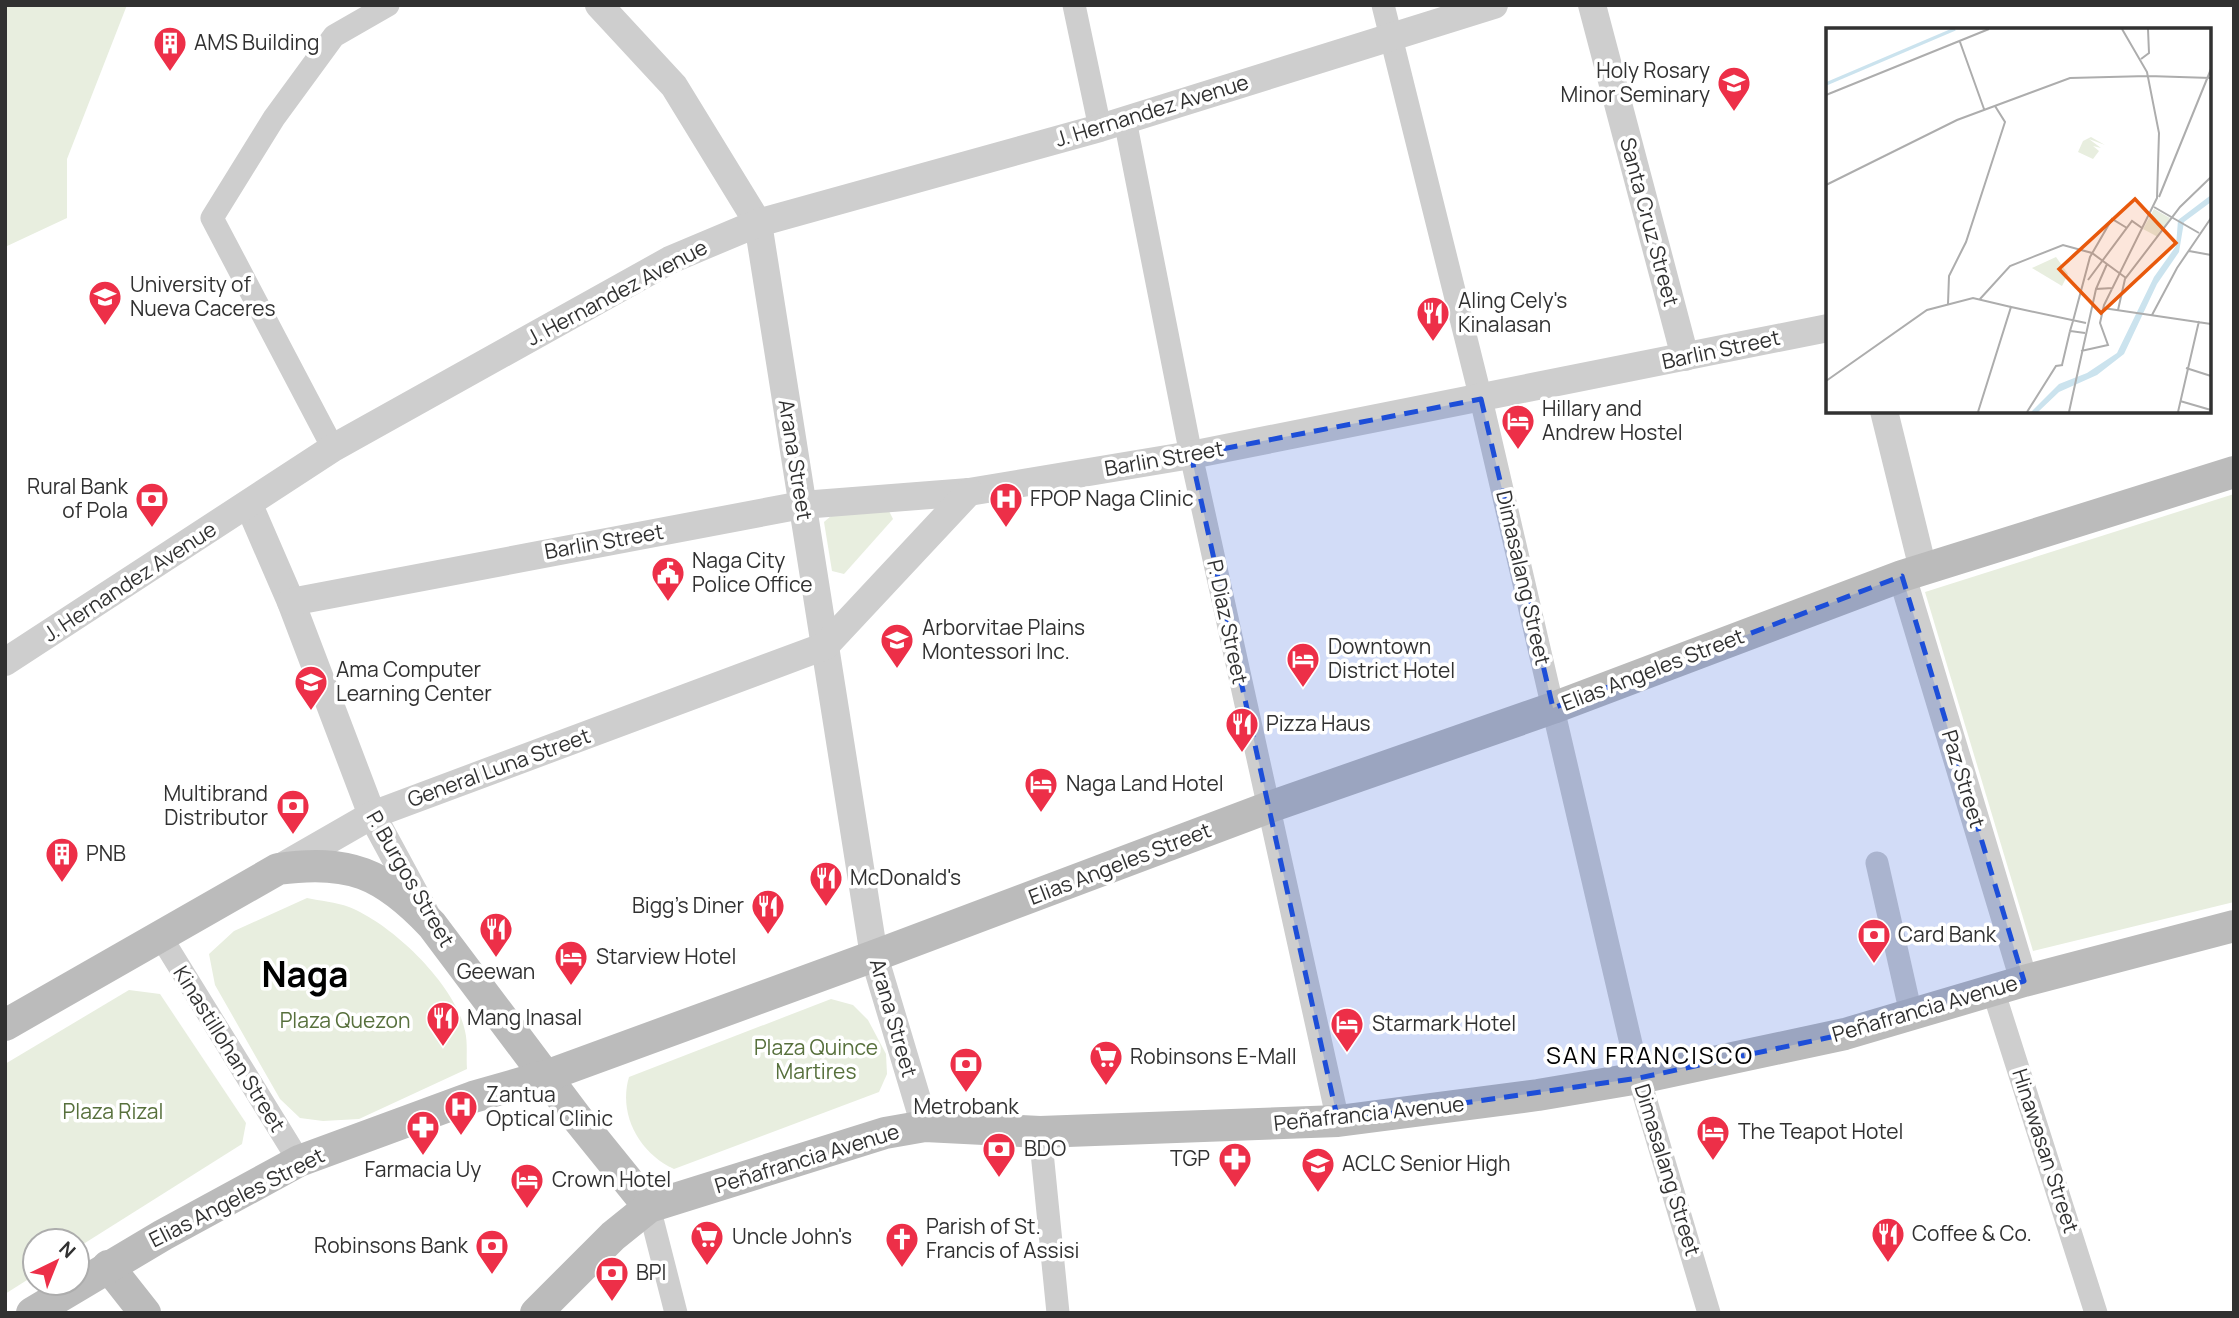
<svg xmlns="http://www.w3.org/2000/svg" width="2239" height="1318" font-family="Manrope,sans-serif">
  <style>
    .green { fill: #e8eedf }
    .lines { fill: none; stroke-linecap: round; stroke-linejoin: round }
    .minor { stroke: #cecece; stroke-width: 23 }
    .tertiary { stroke: #cecece; stroke-width: 28 }
    .secondary { stroke: #bbb; stroke-width: 32 }
    .marked { fill: #1d4ed8; fill-opacity: 0.2; stroke: #1d4ed8; stroke-width: 5; stroke-dasharray: 14 9; stroke-linejoin: round }
    .labels { text-anchor: middle; stroke-width: 7; stroke-linejoin: round; paint-order: stroke }
    .poi-label { font-size: 21px; fill: #313131; stroke: #fff; text-anchor: start }
    .street-label { font-size: 21px; fill: #313131; stroke: #fff }
    .park-label { font-size: 21px; fill: #57703c; stroke: #fff }
    .quarter-label { font-size: 24px; letter-spacing: 2px; fill: #000; stroke: #fff }
    .town-label { font-size: 35px; font-weight: bold; fill: #000; stroke: #fff }
    .inset-river { fill: none; stroke: #cbe3ee; stroke-width: 3.5 }
    .inset-road { fill: none; stroke: #adadad; stroke-width: 2 }
    .view { fill: #e8590c; fill-opacity: 0.15; stroke: #e8590c; stroke-width: 3.5 }
    .inset-edge { fill: none; stroke: #313131; stroke-width: 3.5 }
  </style>
  <rect width="100%" height="100%" fill="#fff"/>
  <!-- green -->
  <g class="green">
    <path d="M5,5H127L67,159V218L5,247Z"/>
    <path d="M2234,494V902L2033,951L1925,592Z"/>
    <path d="M889,511L893,519L844,574L832,571L824,522L831,516Z"/>
    <path d="M307,898C320,901 336,902 349,907C392,924 455,984 465,1031C468,1043 466,1057 467,1069L359,1119L323,1121L300,1118L280,1099L215,985L209,954L234,931Z"/>
    <path d="M129,990L160,994L246,1123L242,1144L77,1248V1241H35V1275L5,1294V1064Z"/>
    <path d="M831,999L853,1005L868,1020L886,1054L887,1074L879,1092L674,1169C639,1153 618,1114 629,1077Z"/>
  </g>
  <g class="lines">
    <!-- minor -->
    <g class="minor">
      <path d="M1074,5L1100,128"/>
      <path d="M1383,5L1481,399L1639,1078L1709,1313"/>
      <path d="M1125,120L1191,455L1338,1121"/>
      <path d="M333,448L212,218L274,118L334,36L388,5"/>
      <path d="M1877,863L1911,1014"/>
      <path d="M161,937L299,1161"/>
      <path d="M1993,990L2096,1313"/>
      <path d="M1040,1132L1058,1313"/>
      <path d="M649,1207L676,1313"/>
    </g>
    <!-- tertiary -->
    <g class="tertiary">
      <path d="M599,5L674,86L758,223L874,956L925,1126"/>
      <path d="M1592,5L1685,357"/>
      <path d="M1884,411L1923,569"/>
      <path d="M249,505L291,602L372,815L425,913"/>
      <path d="M1902,576L2024,981"/>
      <path d="M291,602L802,505L969,492L1191,455L1828,328"/>
      <path d="M5,662L333,448L670,260L758,223L1100,128L1494,5"/>
      <path d="M278,869L372,815L825,646L969,492"/>
    </g>
    <!-- secondary -->
    <g class="secondary">
      <path d="M5,1025L278,869C349,859 383,873 432,925L577,1118L649,1207"/>
      <path d="M108,1266L145,1313"/>
      <path d="M32,1313L163,1235L299,1161L473,1097L546,1076L874,956L1267,808L1553,708L1902,576L2234,472"/>
      <path d="M536,1313L613,1236L649,1207L885,1133L925,1126L1040,1132L1338,1121L1538,1095L1639,1078L1845,1034L2024,981L2234,926"/>
    </g>
  </g>
  <!-- marked area -->
  <path class="marked" d="M1481,399L1553,708L1902,576L2024,981L1845,1034L1639,1078L1338,1121L1191,455Z"/>
  <!-- icons -->
  <defs>
    <symbol id="building-pin" viewBox="-11 -11 22 30"><path d="M0 17L-7.5 6A9.5 9.5 0 1 1 7.5 6Z" fill="#ed2f48" stroke="#fff"/><path d="M-4-6H4V6H1V3H-1V6H-4ZM-2.5-4.3h1.7v1.8h-1.7ZM.8-4.3h1.7v1.8H.8ZM-2.5-1h1.7V.8h-1.7ZM.8-1h1.7V.8H.8Z" fill="#fff"/></symbol>
    <symbol id="school-pin" viewBox="-11 -11 22 30"><path d="M0 17L-7.5 6A9.5 9.5 0 1 1 7.5 6Z" fill="#ed2f48" stroke="#fff"/><path d="M0-5L7-2L0 1L-7-2ZM-4 1L0 2.5L4 1V4Q0 6-4 4Z" fill="#fff"/></symbol>
    <symbol id="university-pin" viewBox="-11 -11 22 30"><path d="M0 17L-7.5 6A9.5 9.5 0 1 1 7.5 6Z" fill="#ed2f48" stroke="#fff"/><path d="M0-5L7-2L0 1L-7-2ZM-4 1L0 2.5L4 1V4Q0 6-4 4Z" fill="#fff"/></symbol>
    <symbol id="restaurant-pin" viewBox="-11 -11 22 30"><path d="M0 17L-7.5 6A9.5 9.5 0 1 1 7.5 6Z" fill="#ed2f48" stroke="#fff"/><path d="M-5-6h1v4h1v-4h1v4h1v-4h1v5L-1.5 .5V6h-2V.5L-5-1ZM5-6V6H3V1.5H1.5Q1.5-4 5-6Z" fill="#fff"/></symbol>
    <symbol id="hotel-pin" viewBox="-11 -11 22 30"><path d="M0 17L-7.5 6A9.5 9.5 0 1 1 7.5 6Z" fill="#ed2f48" stroke="#fff"/><path d="M-6-4.5h1.5V1H6V5H4.5V3h-9V5H-6ZM-4 0a1.8 1.8 0 1 1 3.6 0ZM.5 0V-2.5h3Q6-2.5 6 0Z" fill="#fff"/></symbol>
    <symbol id="bank-pin" viewBox="-11 -11 22 30"><path d="M0 17L-7.5 6A9.5 9.5 0 1 1 7.5 6Z" fill="#ed2f48" stroke="#fff"/><path d="M-6-4H6V4H-6ZM0-2.3a2.3 2.3 0 1 0 0 4.6a2.3 2.3 0 1 0 0-4.6Z" fill="#fff"/></symbol>
    <symbol id="hospital-pin" viewBox="-11 -11 22 30"><path d="M0 17L-7.5 6A9.5 9.5 0 1 1 7.5 6Z" fill="#ed2f48" stroke="#fff"/><path d="M-5-5h3v3.5h4V-5h3V5h-3V1.5h-4V5h-3Z" fill="#fff"/></symbol>
    <symbol id="civic-pin" viewBox="-11 -11 22 30"><path d="M0 17L-7.5 6A9.5 9.5 0 1 1 7.5 6Z" fill="#ed2f48" stroke="#fff"/><path d="M-.6-6.5H3V-4.5H.6V-3L4-1V1h2V6H-6V1h2V-1L-.6-3ZM-1.2 2.5V6h2.4V2.5Z" fill="#fff"/></symbol>
    <symbol id="supermarket-pin" viewBox="-11 -11 22 30"><path d="M0 17L-7.5 6A9.5 9.5 0 1 1 7.5 6Z" fill="#ed2f48" stroke="#fff"/><path d="M-6-5.5h2.5l.6 2H6L4.5 2H-2.5L-4.4-4H-6ZM-1.5 3.2a1.3 1.3 0 1 0 .1 0ZM3 3.2a1.3 1.3 0 1 0 .1 0Z" fill="#fff"/></symbol>
    <symbol id="pharmacy-pin" viewBox="-11 -11 22 30"><path d="M0 17L-7.5 6A9.5 9.5 0 1 1 7.5 6Z" fill="#ed2f48" stroke="#fff"/><path d="M-2-6h4v4h4v4h-4v4h-4v-4h-4v-4h4Z" fill="#fff"/></symbol>
    <symbol id="church-pin" viewBox="-11 -11 22 30"><path d="M0 17L-7.5 6A9.5 9.5 0 1 1 7.5 6Z" fill="#ed2f48" stroke="#fff"/><path d="M-1.2-6h2.4v3.5h3.3v2.4h-3.3V6h-2.4V-.1h-3.3v-2.4h3.3Z" fill="#fff"/></symbol>
  </defs>
  <g fill-rule="evenodd">
    <use href="#building-pin" x="151" y="24" width="38" height="52"/>
    <use href="#school-pin" x="1715" y="64" width="38" height="52"/>
    <use href="#university-pin" x="86" y="278" width="38" height="52"/>
    <use href="#restaurant-pin" x="1414" y="294" width="38" height="52"/>
    <use href="#hotel-pin" x="1499" y="402" width="38" height="52"/>
    <use href="#bank-pin" x="133" y="480" width="38" height="52"/>
    <use href="#hospital-pin" x="987" y="480" width="38" height="52"/>
    <use href="#civic-pin" x="649" y="554" width="38" height="52"/>
    <use href="#school-pin" x="878" y="621" width="38" height="52"/>
    <use href="#hotel-pin" x="1284" y="640" width="38" height="52"/>
    <use href="#university-pin" x="292" y="663" width="38" height="52"/>
    <use href="#restaurant-pin" x="1223" y="705" width="38" height="52"/>
    <use href="#hotel-pin" x="1022" y="765" width="38" height="52"/>
    <use href="#bank-pin" x="274" y="787" width="38" height="52"/>
    <use href="#building-pin" x="43" y="835" width="38" height="52"/>
    <use href="#restaurant-pin" x="807" y="859" width="38" height="52"/>
    <use href="#restaurant-pin" x="749" y="887" width="38" height="52"/>
    <use href="#restaurant-pin" x="477" y="910" width="38" height="52"/>
    <use href="#bank-pin" x="1855" y="916" width="38" height="52"/>
    <use href="#hotel-pin" x="552" y="938" width="38" height="52"/>
    <use href="#restaurant-pin" x="424" y="999" width="38" height="52"/>
    <use href="#hotel-pin" x="1328" y="1005" width="38" height="52"/>
    <use href="#supermarket-pin" x="1087" y="1038" width="38" height="52"/>
    <use href="#bank-pin" x="947" y="1045" width="38" height="52"/>
    <use href="#hospital-pin" x="442" y="1088" width="38" height="52"/>
    <use href="#pharmacy-pin" x="404" y="1108" width="38" height="52"/>
    <use href="#hotel-pin" x="1694" y="1113" width="38" height="52"/>
    <use href="#bank-pin" x="980" y="1130" width="38" height="52"/>
    <use href="#pharmacy-pin" x="1216" y="1140" width="38" height="52"/>
    <use href="#school-pin" x="1299" y="1145" width="38" height="52"/>
    <use href="#hotel-pin" x="508" y="1161" width="38" height="52"/>
    <use href="#restaurant-pin" x="1869" y="1215" width="38" height="52"/>
    <use href="#supermarket-pin" x="688" y="1218" width="38" height="52"/>
    <use href="#church-pin" x="883" y="1220" width="38" height="52"/>
    <use href="#bank-pin" x="473" y="1227" width="38" height="52"/>
    <use href="#bank-pin" x="593" y="1254" width="38" height="52"/>
  </g>
  <g class="labels">
    <!-- poi labels -->
    <g class="poi-label">
      <text x="194" y="50">AMS Building</text>
      <text x="1710" y="78" text-anchor="end">Holy Rosary<tspan x="1710" dy="24">Minor Seminary</tspan></text>
      <text x="130" y="292">University of<tspan x="130" dy="24">Nueva Caceres</tspan></text>
      <text x="1458" y="308">Aling Cely's<tspan x="1458" dy="24">Kinalasan</tspan></text>
      <text x="1542" y="416">Hillary and<tspan x="1542" dy="24">Andrew Hostel</tspan></text>
      <text x="128" y="494" text-anchor="end">Rural Bank<tspan x="128" dy="24">of Pola</tspan></text>
      <text x="1030" y="506">FPOP Naga Clinic</text>
      <text x="692" y="568">Naga City<tspan x="692" dy="24">Police Office</tspan></text>
      <text x="922" y="635">Arborvitae Plains<tspan x="922" dy="24">Montessori Inc.</tspan></text>
      <text x="1328" y="654">Downtown<tspan x="1328" dy="24">District Hotel</tspan></text>
      <text x="336" y="677">Ama Computer<tspan x="336" dy="24">Learning Center</tspan></text>
      <text x="1266" y="731">Pizza Haus</text>
      <text x="1066" y="791">Naga Land Hotel</text>
      <text x="268" y="801" text-anchor="end">Multibrand<tspan x="268" dy="24">Distributor</tspan></text>
      <text x="86" y="861">PNB</text>
      <text x="850" y="885">McDonald's</text>
      <text x="744" y="913" text-anchor="end">Bigg's Diner</text>
      <text x="1898" y="942">Card Bank</text>
      <text x="596" y="964">Starview Hotel</text>
      <text x="496" y="979" text-anchor="middle">Geewan</text>
      <text x="467" y="1025">Mang Inasal</text>
      <text x="1372" y="1031">Starmark Hotel</text>
      <text x="1130" y="1064">Robinsons E-Mall</text>
      <text x="486" y="1102">Zantua<tspan x="486" dy="24">Optical Clinic</tspan></text>
      <text x="966" y="1114" text-anchor="middle">Metrobank</text>
      <text x="1738" y="1139">The Teapot Hotel</text>
      <text x="1024" y="1156">BDO</text>
      <text x="1210" y="1166" text-anchor="end">TGP</text>
      <text x="1342" y="1171">ACLC Senior High</text>
      <text x="423" y="1177" text-anchor="middle">Farmacia Uy</text>
      <text x="552" y="1187">Crown Hotel</text>
      <text x="926" y="1234">Parish of St.<tspan x="926" dy="24">Francis of Assisi</tspan></text>
      <text x="1912" y="1241">Coffee &amp; Co.</text>
      <text x="732" y="1244">Uncle John's</text>
      <text x="468" y="1253" text-anchor="end">Robinsons Bank</text>
      <text x="636" y="1280">BPI</text>
    </g>
    <!-- street labels -->
    <g class="street-label">
      <text transform="translate(1152 111) rotate(-17)" y="7">J. Hernandez Avenue</text>
      <text transform="translate(1649 222) rotate(75)" y="7">Santa Cruz Street</text>
      <text transform="translate(617 293) rotate(-28)" y="7">J. Hernandez Avenue</text>
      <text transform="translate(1721 350) rotate(-12)" y="7">Barlin Street</text>
      <text transform="translate(1164 459) rotate(-10)" y="7">Barlin Street</text>
      <text transform="translate(795 460) rotate(81)" y="7">Arana Street</text>
      <text transform="translate(604 542) rotate(-10)" y="7">Barlin Street</text>
      <text transform="translate(1523 578) rotate(77)" y="7">Dimasalang Street</text>
      <text transform="translate(130 582) rotate(-33)" y="7">J. Hernandez Avenue</text>
      <text transform="translate(1227 622) rotate(78)" y="7">P. Diaz Street</text>
      <text transform="translate(1653 670) rotate(-21)" y="7">Elias Angeles Street</text>
      <text transform="translate(499 768) rotate(-20)" y="7">General Luna Street</text>
      <text transform="translate(1963 779) rotate(73)" y="7">Paz Street</text>
      <text transform="translate(1120 864) rotate(-21)" y="7">Elias Angeles Street</text>
      <text transform="translate(410 879) rotate(60)" y="7">P. Burgos Street</text>
      <text transform="translate(1925 1009) rotate(-16)" y="7">Peñafrancia Avenue</text>
      <text transform="translate(893 1018) rotate(74)" y="7">Arana Street</text>
      <text transform="translate(229 1049) rotate(58)" y="7">Kinastillohan Street</text>
      <text transform="translate(1369 1114) rotate(-6)" y="7">Peñafrancia Avenue</text>
      <text transform="translate(2045 1151) rotate(72)" y="7">Hinawasan Street</text>
      <text transform="translate(807 1159) rotate(-17)" y="7">Peñafrancia Avenue</text>
      <text transform="translate(1667 1170) rotate(73)" y="7">Dimasalang Street</text>
      <text transform="translate(237 1198) rotate(-27)" y="7">Elias Angeles Street</text>
    </g>
    <!-- park labels -->
    <g class="park-label">
      <text x="345" y="1028">Plaza Quezon</text>
      <text x="816" y="1055">Plaza Quince<tspan x="816" dy="24">Martires</tspan></text>
      <text x="113" y="1119">Plaza Rizal</text>
    </g>
    <!-- quarter labels -->
    <g class="quarter-label">
      <text x="1650" y="1064">SAN FRANCISCO</text>
    </g>
    <!-- town labels -->
    <g class="town-label">
      <text x="305" y="987">Naga</text>
    </g>
  </g>
  <!-- overview -->
  <g transform="translate(1826 28)">
    <rect width="385" height="385" fill="#fff"/>
    <path d="M265,109L279,117L263,111L275,120L267,118L273,123L267,131L252,124L257,113ZM328,181L344,190L332,209L317,201ZM230,229L242,246L236,258L206,240Z" fill="#e8eedf"/>
    <path d="M385,167V174L358,194L353,224L331,256L298,326L271,347L233,364L212,384H205L233,356L261,345L291,325L328,249L350,218L352,192Z" fill="#cbe3ee"/>
    <path class="inset-river" d="M0,56L129,1"/>
    <path class="inset-road" d="M134,14L158,81M315,31L323,25L322,1M322,48L385,50M0,67L163,1M0,157L131,92L244,50L322,48M333,169L385,41M328,179L373,205M363,223L385,227M262,252L306,193L316,200M270,261L281,236M154,271L184,238L237,217L266,225L300,250M122,276L123,248L140,214L179,94L169,78M277,280L385,296M292,282L299,251L354,179L385,149M326,287L351,240L385,190M247,293L264,229L286,191L301,200M247,293L244,303L259,305M255,323L282,317L274,295L278,277L331,170L333,105L321,44L296,1M236,337L244,303M360,340L385,348M0,353L101,282L147,270L185,279M354,373L385,382M152,384L185,279L260,295M201,384L230,338L237,337M243,384L270,261L287,260M352,384L373,293"/>
    <path class="view" d="M309,171L350,215L275,285L233,241Z"/>
    <rect width="385" height="385" class="inset-edge"/>
  </g>
  <!-- border -->
  <rect width="2239" height="1318" fill="none" stroke="#313131" stroke-width="14"/>
  <!-- north arrow -->
  <g transform="translate(56 1262) rotate(43)"><circle r="33" fill="#ffffff" stroke="#adadad" stroke-width="2"/>
  <path d="M0-5L12 26L0 18L-12 26Z" fill="#ed2f48"/>
  <text y="-10" font-size="19" font-weight="bold" text-anchor="middle" fill="#313131">N</text>
  </g>
</svg>
